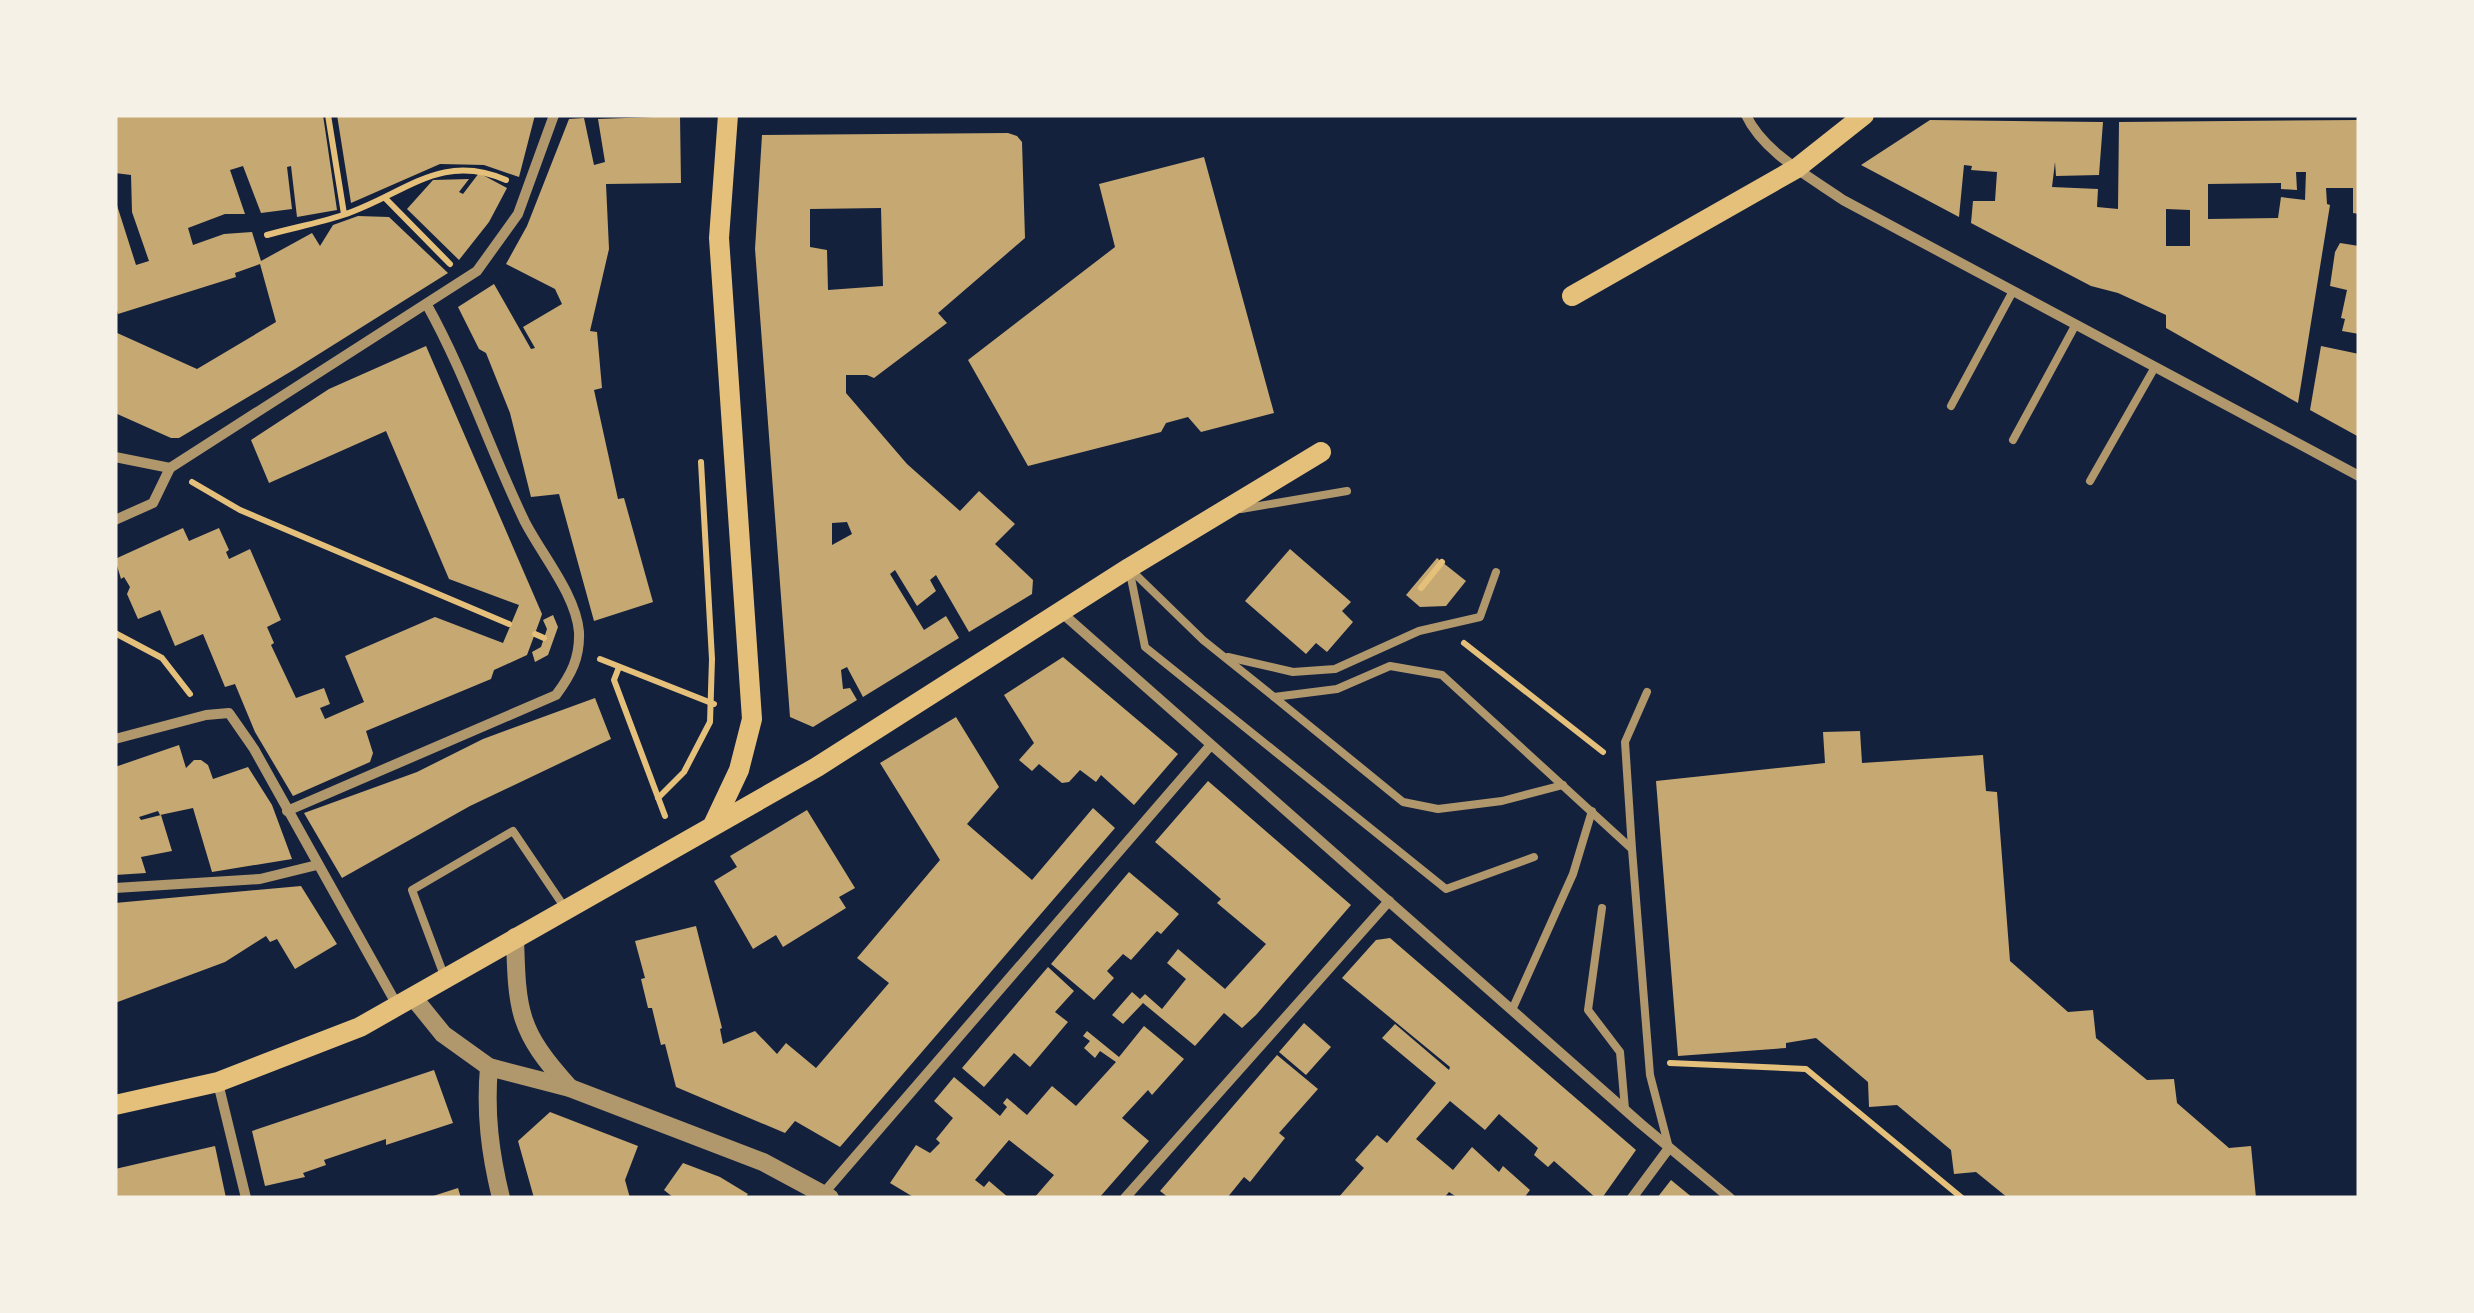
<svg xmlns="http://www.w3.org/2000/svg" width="2474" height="1313" font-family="'Archivo Narrow',sans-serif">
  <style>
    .building { fill: #c6a872; fill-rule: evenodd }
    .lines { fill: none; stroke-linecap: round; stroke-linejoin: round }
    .path { stroke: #e5c07b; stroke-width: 6 }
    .service { stroke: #b1986c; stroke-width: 8 }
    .minor { stroke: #b1986c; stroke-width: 10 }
    .tertiary { stroke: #b1986c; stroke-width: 18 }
    .secondary { stroke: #e5c07b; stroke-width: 20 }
  </style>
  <rect width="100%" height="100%" fill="#14213d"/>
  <!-- building -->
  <g class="building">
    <path d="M115,115H323L337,210L297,217L291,166L287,167L292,209L261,213L243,166L230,170L245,214H225L188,228L193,245L224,234L252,232L261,261L312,233L320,246L333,225L358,216L389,217L448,273L295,369L179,438H171L115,413V332L197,369L276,322L260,264L235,273L236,277L118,314L115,304V199L136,265L149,261L132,212L131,175L115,173Z"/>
    <path d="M337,115H535L519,177L484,165L440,164L351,203Z"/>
    <path d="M680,116L681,183L606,184L609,249L590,331L597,332L602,388L594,390L618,499L624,498L653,602L594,621L559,494L531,497L510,413L486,353L479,349L458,307L494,284L531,349L535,348L523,327L562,304L555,289L506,264L527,226L569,119L584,118L594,165L605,162L598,119Z"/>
    <path d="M1930,120L2103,122L2099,175L2056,176L2055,162L2052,187L2098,189L2097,207L2118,209L2119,122L2359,120V214L2353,213V188H2326L2327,204L2330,205L2298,403L2166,328V315L2118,293L2091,286L1971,223L1973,201H1995L1997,172L1971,170L1972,166L1964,165L1959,217L1861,165ZM2296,172H2306L2305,200L2281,197L2278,218L2208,219V184L2281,183V189L2297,190ZM2166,209L2190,210V246H2166Z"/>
    <path d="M1008,133L1017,136L1022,142L1025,238L938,313L947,323L874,378L867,375H846V393L907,464L960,511L979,491L1015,524L995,544L1033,580L1032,594L969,632L936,575L930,580L936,591L917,606L895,570L890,574L924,630L946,616L959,638L863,697L847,667L841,670L843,689L850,688L857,700L813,727L790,717L755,249L762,135ZM881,208L883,286L828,290L827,250L810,247V209ZM847,522L852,534L832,545V523Z"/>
    <path d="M1204,157L1274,413L1201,432L1188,417L1166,423L1161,432L1028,466L968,360L1115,247L1099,184Z"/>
    <path d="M479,173L507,188L489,222L459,260L407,209L433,180L469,179L459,192L463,194Z"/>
    <path d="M2340,243L2359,246V334L2342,331L2345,319L2341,318L2347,290L2330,286L2335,252Z"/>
    <path d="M426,346L542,614L540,620L527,655L494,670L491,679L366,731L373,753L370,762L293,796L255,732L235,684L225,687L203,634L175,646L160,610L138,619L127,594L130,587L124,577L121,579L115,559L183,528L189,541L219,528L229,550L226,552L229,559L250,549L281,620L267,627L274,643L271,645L296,698L324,688L330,704L320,708L325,719L364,702L345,656L435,617L503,643L519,605L449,579L386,431L269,483L251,440L329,389Z"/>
    <path d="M2321,346L2359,354V437L2310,410Z"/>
    <path d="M1290,549L1351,602L1342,611L1353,622L1327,652L1316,643L1306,654L1245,601Z"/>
    <path d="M1437,558L1466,581L1446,606L1420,607L1406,595Z"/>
    <path d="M553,615L558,627L548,655L535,662L532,652L541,647L547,629L543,620Z"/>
    <path d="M1063,657L1178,754L1134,805L1101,775L1096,782L1080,770L1069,782L1062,783L1039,764L1032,771L1019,760L1034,743L1004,695Z"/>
    <path d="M595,698L611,739L470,806L342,878L304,813L417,772L483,739Z"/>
    <path d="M956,717L999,787L967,824L1032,880L1093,808L1115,828L840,1147L795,1121L785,1133L676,1087L665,1044L661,1045L652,1008H648L641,979L645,978L635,941L696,926L722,1028L720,1029L723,1044L755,1031L777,1054L786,1043L816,1068L889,983L857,958L940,860L880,763Z"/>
    <path d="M1860,731L1862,763L1983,755L1986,791L1997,792L2010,961L2068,1012L2093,1010L2096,1038L2147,1080L2174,1079L2177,1103L2229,1148L2251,1146L2256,1198H2008L1976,1172L1954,1174L1951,1150L1897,1105L1869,1107L1868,1082L1816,1038L1786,1043V1048L1678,1056L1656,781L1825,763L1823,732Z"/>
    <path d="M179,745L186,768L194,760H201L208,765L213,779L248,767L272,805L292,859L212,872L193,808L160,815L158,811L139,817L141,820L161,815L172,851L141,857L146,873L115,875V767Z"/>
    <path d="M1208,781L1351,905L1256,1015L1242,1028L1224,1013L1195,1046L1143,1003L1123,1024L1112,1015L1132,992L1140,999L1145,994L1162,1009L1186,979L1167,963L1178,949L1225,989L1266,944L1217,903L1221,899L1155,842Z"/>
    <path d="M807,810L855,888L839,897L846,908L783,947L776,935L753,949L714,881L737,867L730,856Z"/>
    <path d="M1129,872L1179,914L1161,934L1157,931L1131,960L1123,954L1107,971L1114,978L1094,1000L1051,964Z"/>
    <path d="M301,886L337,944L295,969L277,939L270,942L266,936L225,962L115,1003V903Z"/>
    <path d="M1390,938L1636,1150L1602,1198H1596L1554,1161L1548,1167L1534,1155L1538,1148L1499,1114L1485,1130L1450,1101L1416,1139L1453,1170L1472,1147L1499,1172L1503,1166L1530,1190L1524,1198H1458L1449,1192L1444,1198H1338L1364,1168L1355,1160L1377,1135L1387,1143L1436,1083L1382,1038L1395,1024L1449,1070L1450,1067L1342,978L1376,940Z"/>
    <path d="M1048,967L1074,991L1055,1012L1068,1022L1030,1067L1014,1053L984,1087L962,1068Z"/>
    <path d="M1304,1023L1331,1047L1306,1075L1279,1052Z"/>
    <path d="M1144,1026L1184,1059L1152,1095L1148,1090L1122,1118L1149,1141L1099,1198H1034L1054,1175L1009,1140L975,1180L984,1187L989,1181L1009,1198H915L890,1183L916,1145L930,1153L940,1143L936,1139L953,1118L934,1101L954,1077L1000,1116L1007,1107L1003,1103L1007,1098L1027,1115L1052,1086L1076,1106L1116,1062L1100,1051L1095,1058L1084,1048L1090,1041L1083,1036L1087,1031L1119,1057Z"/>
    <path d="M1277,1055L1318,1089L1279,1133L1285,1138L1250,1182L1244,1177L1227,1198H1169L1160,1191Z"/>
    <path d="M434,1070L453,1123L386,1145V1139L324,1160L326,1165L303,1173L305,1177L265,1186L252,1131Z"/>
    <path d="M550,1112L638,1146L625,1180L630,1198H534L518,1141Z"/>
    <path d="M215,1146L226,1198H115V1169Z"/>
    <path d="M683,1163L720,1177L748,1194L745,1198H674L664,1190Z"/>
    <path d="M1671,1180L1693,1198H1657Z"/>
    <path d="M458,1188L461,1198H430V1197Z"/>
  </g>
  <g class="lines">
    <!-- path -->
    <g class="path">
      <path d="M328,115L344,214"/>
      <path d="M385,198L450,264"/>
      <path d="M267,235C292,228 319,223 343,215C404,195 440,151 506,180"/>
      <path d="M192,482L240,510L509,624"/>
      <path d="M1421,588L1442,562"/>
      <path d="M115,633L162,658L190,694"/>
      <path d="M535,634L544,638"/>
      <path d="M1464,643L1603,752"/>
      <path d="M600,659L714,704"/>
      <path d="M619,667L614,680L665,816"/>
      <path d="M658,798L684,772L710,722L712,659L701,462"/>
      <path d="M1670,1063L1806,1069L1962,1198"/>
    </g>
    <!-- service -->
    <g class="service">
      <path d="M1951,406L2013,291"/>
      <path d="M2013,440L2076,324"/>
      <path d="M2090,481L2155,367"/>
      <path d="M1241,509L1347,491"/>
      <path d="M1129,568L1145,647L1446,889L1534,857"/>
      <path d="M1131,570L1203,640L1274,697L1337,689L1390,666L1442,675L1632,849L1650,1075L1669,1148"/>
      <path d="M1228,657L1293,672L1335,669L1419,631L1480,617L1496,572"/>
      <path d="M1274,697L1403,802L1438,809L1502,801L1563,785"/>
      <path d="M1632,849L1625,742L1647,692"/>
      <path d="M1602,908L1588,1010L1620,1052L1625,1109"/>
      <path d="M445,978L412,890L513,831L565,908"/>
      <path d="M1512,1010L1573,874L1592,811"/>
    </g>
    <!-- minor -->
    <g class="minor">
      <path d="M1746,115C1763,152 1810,177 1843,200L2359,476"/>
      <path d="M115,457L170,468"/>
      <path d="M115,520L153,503L170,468L477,271L518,214L554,115"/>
      <path d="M1062,613L1641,1124L1730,1198"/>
      <path d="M115,739L206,715L229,713L254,749L397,1005"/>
      <path d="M287,811L556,695C571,675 580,658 579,632C576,595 542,555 525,522C490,450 466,375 427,305"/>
      <path d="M115,888L260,879L317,865"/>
      <path d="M218,1083L246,1198"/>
      <path d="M823,1194L1210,746"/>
      <path d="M1125,1198L1389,901"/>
      <path d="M1632,1198L1669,1148"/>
    </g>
    <!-- tertiary -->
    <g class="tertiary">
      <path d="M515,937C517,1012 518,1031 570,1088"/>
      <path d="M413,997L443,1034L489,1067L570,1088L763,1162L830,1198"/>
      <path d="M489,1067C485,1113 490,1153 501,1198"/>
    </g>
    <!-- secondary -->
    <g class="secondary">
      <path d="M1572,296L1797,168L1864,115"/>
      <path d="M714,823L739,770L752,719L719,238L728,115"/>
      <path d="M115,1105L218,1082L360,1027L817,767L1129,568L1321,452"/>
    </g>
  </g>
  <!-- border -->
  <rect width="2474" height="1313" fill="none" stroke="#f6f1e7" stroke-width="235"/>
</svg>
